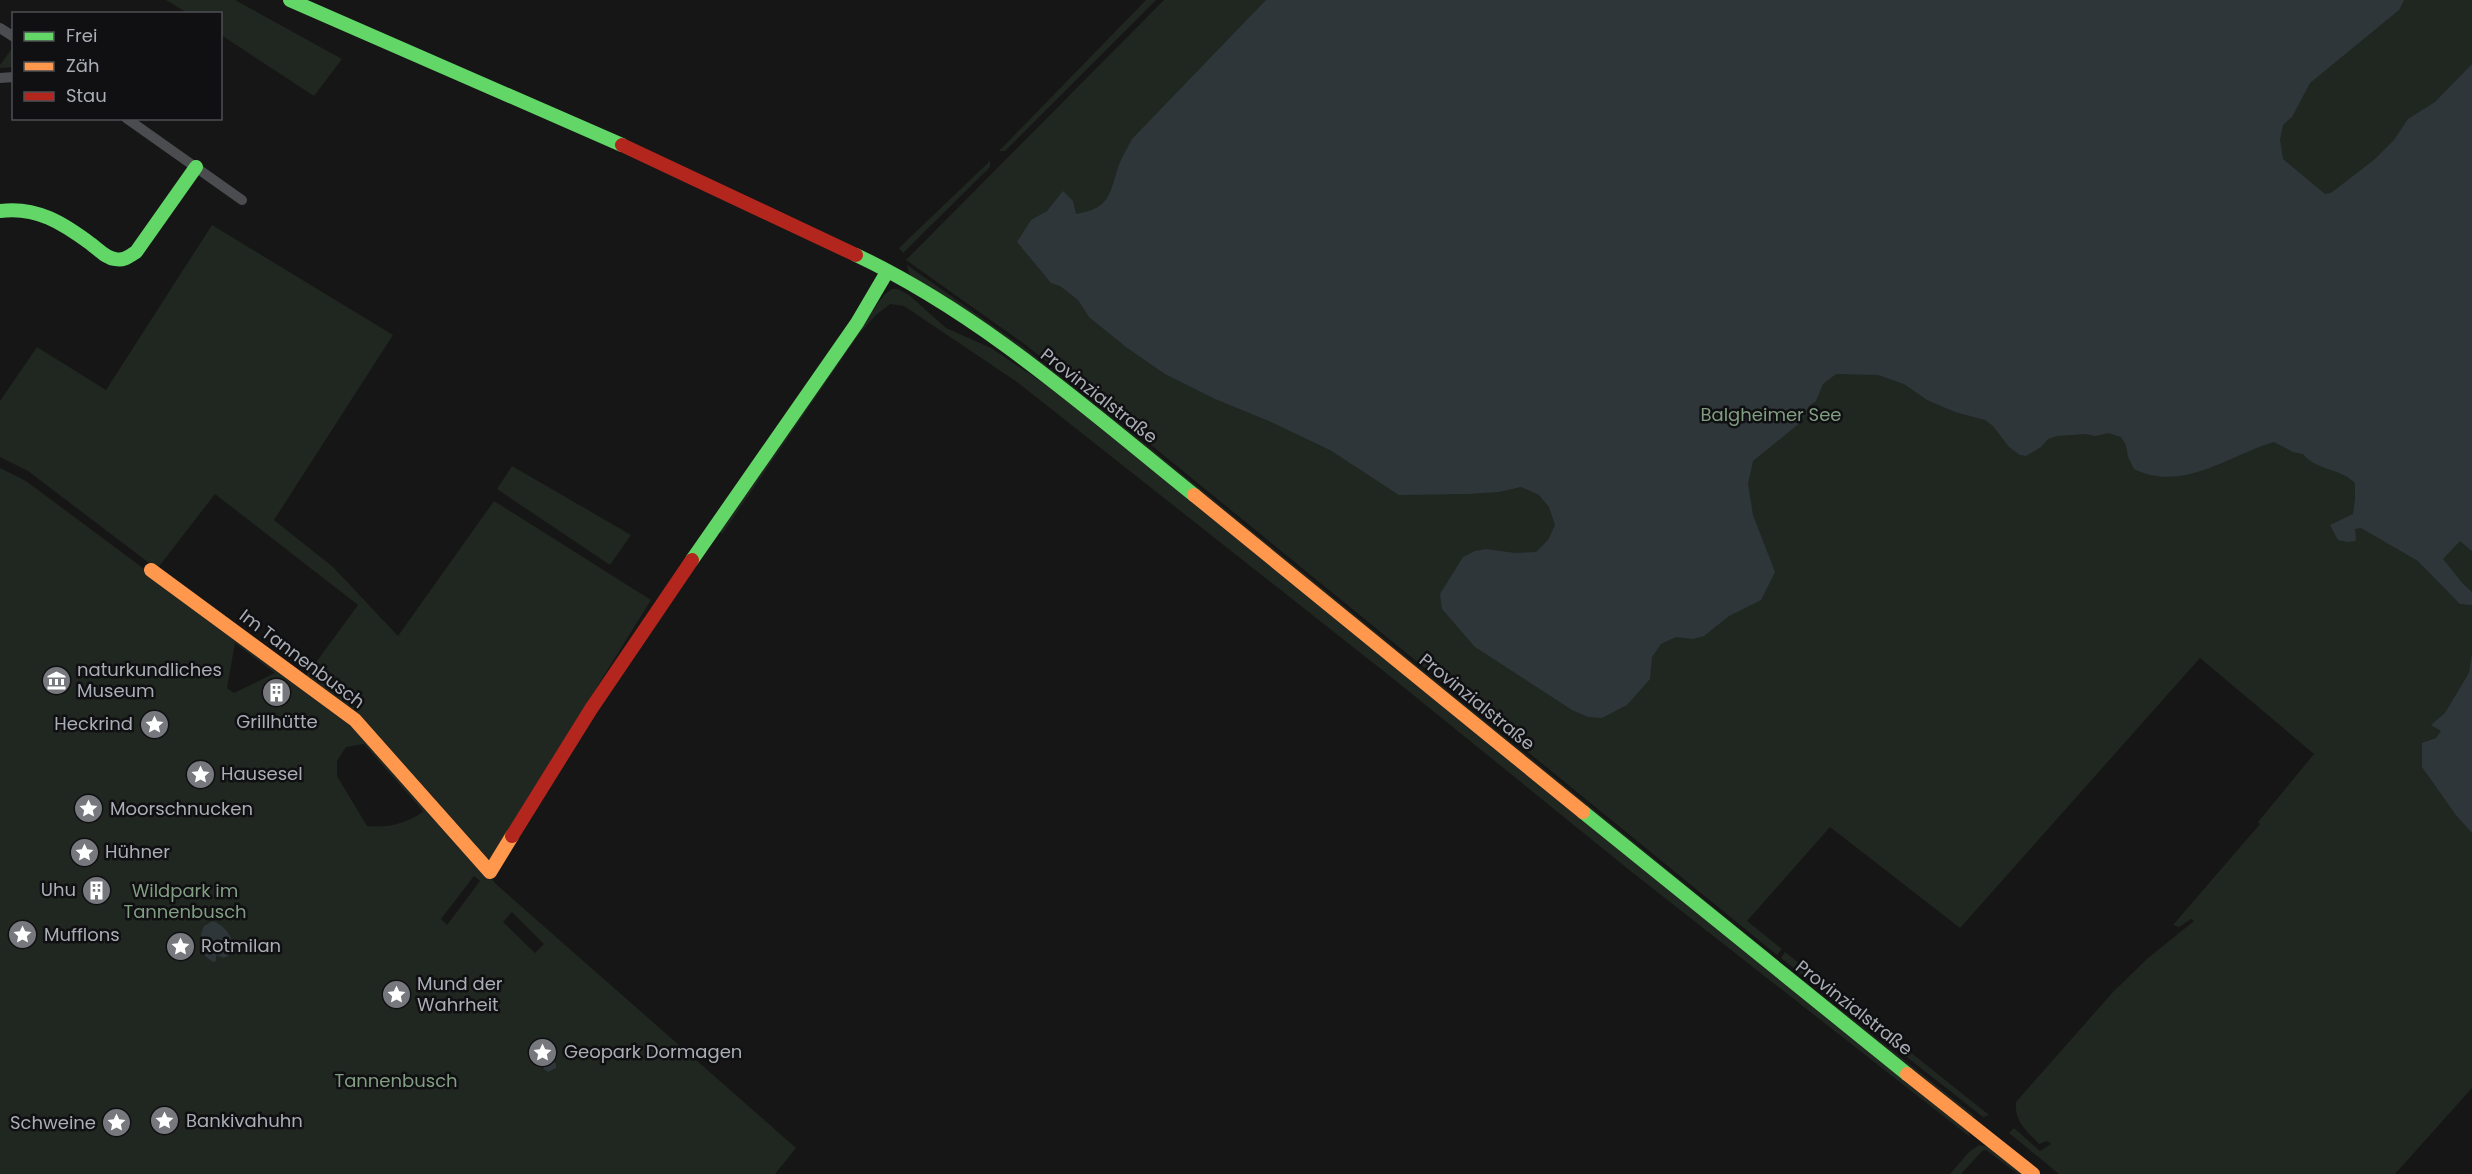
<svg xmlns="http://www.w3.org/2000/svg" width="2472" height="1174" font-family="Poppins,sans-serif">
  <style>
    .green { fill: #202620; fill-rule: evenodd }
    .water { fill: #2e363a }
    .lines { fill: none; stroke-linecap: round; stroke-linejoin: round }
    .street { stroke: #4b4c4f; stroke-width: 10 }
    .fast { stroke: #63d668; stroke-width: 14 }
    .slow { stroke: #ff974d; stroke-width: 14 }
    .jam { stroke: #b3261e; stroke-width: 14 }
    .labels { text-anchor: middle; stroke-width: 5; stroke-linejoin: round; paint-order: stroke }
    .street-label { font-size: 18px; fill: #a9adb5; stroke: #101012 }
    .park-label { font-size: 18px; fill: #829e82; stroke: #101012 }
    .poi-label { font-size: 18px; fill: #a9adb5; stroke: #101012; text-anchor: start }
  </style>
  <rect width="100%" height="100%" fill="#161616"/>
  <!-- green -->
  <g class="green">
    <path d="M166,0H235L342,59L314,96L221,35L220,14L187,13Z"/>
    <path d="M1146,0H1156L1005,151H999Z"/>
    <path d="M1164,0H2472V1088L2395,1174H2059L2009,1133L2014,1128L2040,1151L2051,1144L2047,1141L2039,1144C2027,1131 2014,1122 2016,1102L2113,992L2148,958L2194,921L2191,919L2179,927L2173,925L2260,824L2258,822L2314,754L2200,658L1960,928L1830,827L1747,921L1782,949L1777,955L1108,410L1023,343L906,260Z"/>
    <path d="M13,47V67L0,68V65Z"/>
    <path d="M990,161V167L903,253L899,248Z"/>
    <path d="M212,225L393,335L274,520L333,567L398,636L494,501L651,600L490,859L482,858L306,676L358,605L215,494L157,569L28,471L0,457V401L37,347L106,390Z"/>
    <path d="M907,265L1023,347L1107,413L1771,954L1769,957L949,300L910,276Z"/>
    <path d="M892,289H898L909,295L946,328L991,348L1048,386L1967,1128L1970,1137L1633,873L1396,681L1017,382L904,306L890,304L876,315L859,334L722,534L718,529L855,334L884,295Z"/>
    <path d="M512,466L631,535L610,565L497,489Z"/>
    <path d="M0,468L26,481L351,723L497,885L796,1148L775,1174H0ZM235,643L275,673L234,693L227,688ZM364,744L423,811V812C404,824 389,828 367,826L337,776V761L346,747ZM474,876L480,881L447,925L441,919ZM512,912L544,944L535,953L503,922Z"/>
    <path d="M1785,952L1989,1115L1983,1117L1781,958Z"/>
    <path d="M1784,965L1976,1117L1970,1116L1788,972Z"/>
    <path d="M1979,1145L1991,1147L2024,1174H2018L1986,1150L1982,1151L1961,1174H1950L1969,1152Z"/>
  </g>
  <!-- water -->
  <g class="water">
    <path d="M1266,0H2404L2399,10L2310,83L2292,117L2283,125L2280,140L2283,159L2325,194L2331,193L2375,159L2394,140L2408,119L2435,102L2472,64V551L2460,541L2443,559L2463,584L2472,592V605L2460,604L2418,561L2361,528L2355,529L2356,541L2348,542L2338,540L2330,525L2353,514L2355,499V483C2340,468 2315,470 2303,454L2293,452L2274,442C2229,455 2183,493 2134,469L2128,457L2126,445L2121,437L2109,433L2095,436L2085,434L2057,436L2048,439L2041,447L2026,456L2020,455L2009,447L1993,426L1985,420L1955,412L1927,400L1904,384L1878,375L1836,374L1823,384L1816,401L1809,406L1801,422L1753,461L1748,484L1753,515L1775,572L1761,600L1729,616L1704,636L1693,639L1676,637L1661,644L1652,657L1650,679L1627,705L1602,718L1588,717L1572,710L1475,647L1442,609L1440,594L1463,557L1475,551L1486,549L1515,553L1536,552L1548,540L1555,525L1549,507L1539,495L1521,487L1499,492L1467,494L1399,495L1330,450L1269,421L1215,399L1165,374L1126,347L1089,317L1078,300L1060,286L1051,283L1017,242L1031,220L1047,211L1063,191L1073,201L1076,214C1112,208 1109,193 1119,165C1122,156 1128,148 1132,139Z"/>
    <path d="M2472,653V833L2456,815L2422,767V743L2436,738L2441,731L2431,725L2445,713L2469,673Z"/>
    <path d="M213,921C227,927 239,942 228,956L224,958L216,955V961L213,962L205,956L201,934L204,926Z"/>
    <path d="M547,1052L556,1064V1068L548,1072L544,1069L540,1058L541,1054Z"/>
  </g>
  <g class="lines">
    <!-- street -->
    <g class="street">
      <path d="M0,28L14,37"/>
      <path d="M0,78L14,77"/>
      <path d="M126,118L242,200"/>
    </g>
    <!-- fast -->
    <g class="fast">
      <path d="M290,0L622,145"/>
      <path d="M0,211C36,206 63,223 91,244C98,249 106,258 115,259C124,261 128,257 136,252L196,167"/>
      <path d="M856,255C981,314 1087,409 1194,495"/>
      <path d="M692,560L857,323L887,272"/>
      <path d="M1583,812L1907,1074"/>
    </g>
    <!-- slow -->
    <g class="slow">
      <path d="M1194,495L1583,812"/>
      <path d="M151,570L355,720L490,872L512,836"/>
      <path d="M1907,1074L2033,1174"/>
    </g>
    <!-- jam -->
    <g class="jam">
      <path d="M622,145L856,255"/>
      <path d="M512,836L591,709L692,560"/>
    </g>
  </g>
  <!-- icons -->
  <defs>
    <symbol id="museum-disc" viewBox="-11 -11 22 22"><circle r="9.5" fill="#76787d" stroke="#101012"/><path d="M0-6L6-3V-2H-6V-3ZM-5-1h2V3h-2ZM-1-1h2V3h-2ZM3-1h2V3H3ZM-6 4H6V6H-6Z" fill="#fff"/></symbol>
    <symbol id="building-disc" viewBox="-11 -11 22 22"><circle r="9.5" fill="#76787d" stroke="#101012"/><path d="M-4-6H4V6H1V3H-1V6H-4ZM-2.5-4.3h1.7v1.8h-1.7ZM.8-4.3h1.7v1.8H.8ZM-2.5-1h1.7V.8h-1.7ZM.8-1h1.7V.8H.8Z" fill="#fff"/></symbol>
    <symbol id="sight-disc" viewBox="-11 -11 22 22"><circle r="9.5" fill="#76787d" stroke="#101012"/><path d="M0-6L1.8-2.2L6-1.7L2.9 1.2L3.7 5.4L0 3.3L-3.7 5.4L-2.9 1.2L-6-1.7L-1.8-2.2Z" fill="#fff"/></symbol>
  </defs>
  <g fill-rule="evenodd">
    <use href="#museum-disc" x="40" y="664" width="33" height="33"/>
    <use href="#building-disc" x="260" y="676" width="33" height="33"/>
    <use href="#sight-disc" x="138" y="708" width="33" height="33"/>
    <use href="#sight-disc" x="184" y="758" width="33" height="33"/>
    <use href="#sight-disc" x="72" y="792" width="33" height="33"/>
    <use href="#sight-disc" x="68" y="836" width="33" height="33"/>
    <use href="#building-disc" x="80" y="874" width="33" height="33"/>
    <use href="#sight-disc" x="6" y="918" width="33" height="33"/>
    <use href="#sight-disc" x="164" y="930" width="33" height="33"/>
    <use href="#sight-disc" x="380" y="978" width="33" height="33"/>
    <use href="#sight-disc" x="526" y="1036" width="33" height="33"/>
    <use href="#sight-disc" x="148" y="1104" width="33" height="33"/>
    <use href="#sight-disc" x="100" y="1106" width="33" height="33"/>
  </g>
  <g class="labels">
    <!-- street labels -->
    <g class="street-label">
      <text transform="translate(1099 396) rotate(38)" y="6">Provinzialstraße</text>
      <text transform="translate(302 659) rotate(37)" y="6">Im Tannenbusch</text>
      <text transform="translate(1477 702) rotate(39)" y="6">Provinzialstraße</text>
      <text transform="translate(1854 1008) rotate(38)" y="6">Provinzialstraße</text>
    </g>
    <!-- park labels -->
    <g class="park-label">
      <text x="1771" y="421">Balgheimer See</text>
      <text x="185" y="897">Wildpark im<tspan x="185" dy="21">Tannenbusch</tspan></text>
      <text x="396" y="1087">Tannenbusch</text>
    </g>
    <!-- poi labels -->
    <g class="poi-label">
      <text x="77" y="676">naturkundliches<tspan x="77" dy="21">Museum</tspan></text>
      <text x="277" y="728" text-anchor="middle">Grillhütte</text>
      <text x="133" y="730" text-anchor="end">Heckrind</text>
      <text x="221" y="780">Hausesel</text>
      <text x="110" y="815">Moorschnucken</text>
      <text x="105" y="858">Hühner</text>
      <text x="76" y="896" text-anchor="end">Uhu</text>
      <text x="44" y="941">Mufflons</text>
      <text x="201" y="952">Rotmilan</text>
      <text x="417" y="990">Mund der<tspan x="417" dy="21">Wahrheit</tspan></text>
      <text x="564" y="1058">Geopark Dormagen</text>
      <text x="186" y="1127">Bankivahuhn</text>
      <text x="96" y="1129" text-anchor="end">Schweine</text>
    </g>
  </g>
  <!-- legend -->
  <rect x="12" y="12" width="210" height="108" fill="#101012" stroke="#4d4f53" stroke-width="1.5"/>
  <rect x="24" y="32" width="30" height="9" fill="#63d668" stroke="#4d4f53" stroke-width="1.5"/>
  <text x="66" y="42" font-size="18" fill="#a9adb5">Frei</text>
  <rect x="24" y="62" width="30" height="9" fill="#ff974d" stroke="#4d4f53" stroke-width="1.5"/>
  <text x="66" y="72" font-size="18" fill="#a9adb5">Zäh</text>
  <rect x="24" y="92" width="30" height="9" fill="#b3261e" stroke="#4d4f53" stroke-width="1.5"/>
  <text x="66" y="102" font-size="18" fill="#a9adb5">Stau</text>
</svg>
